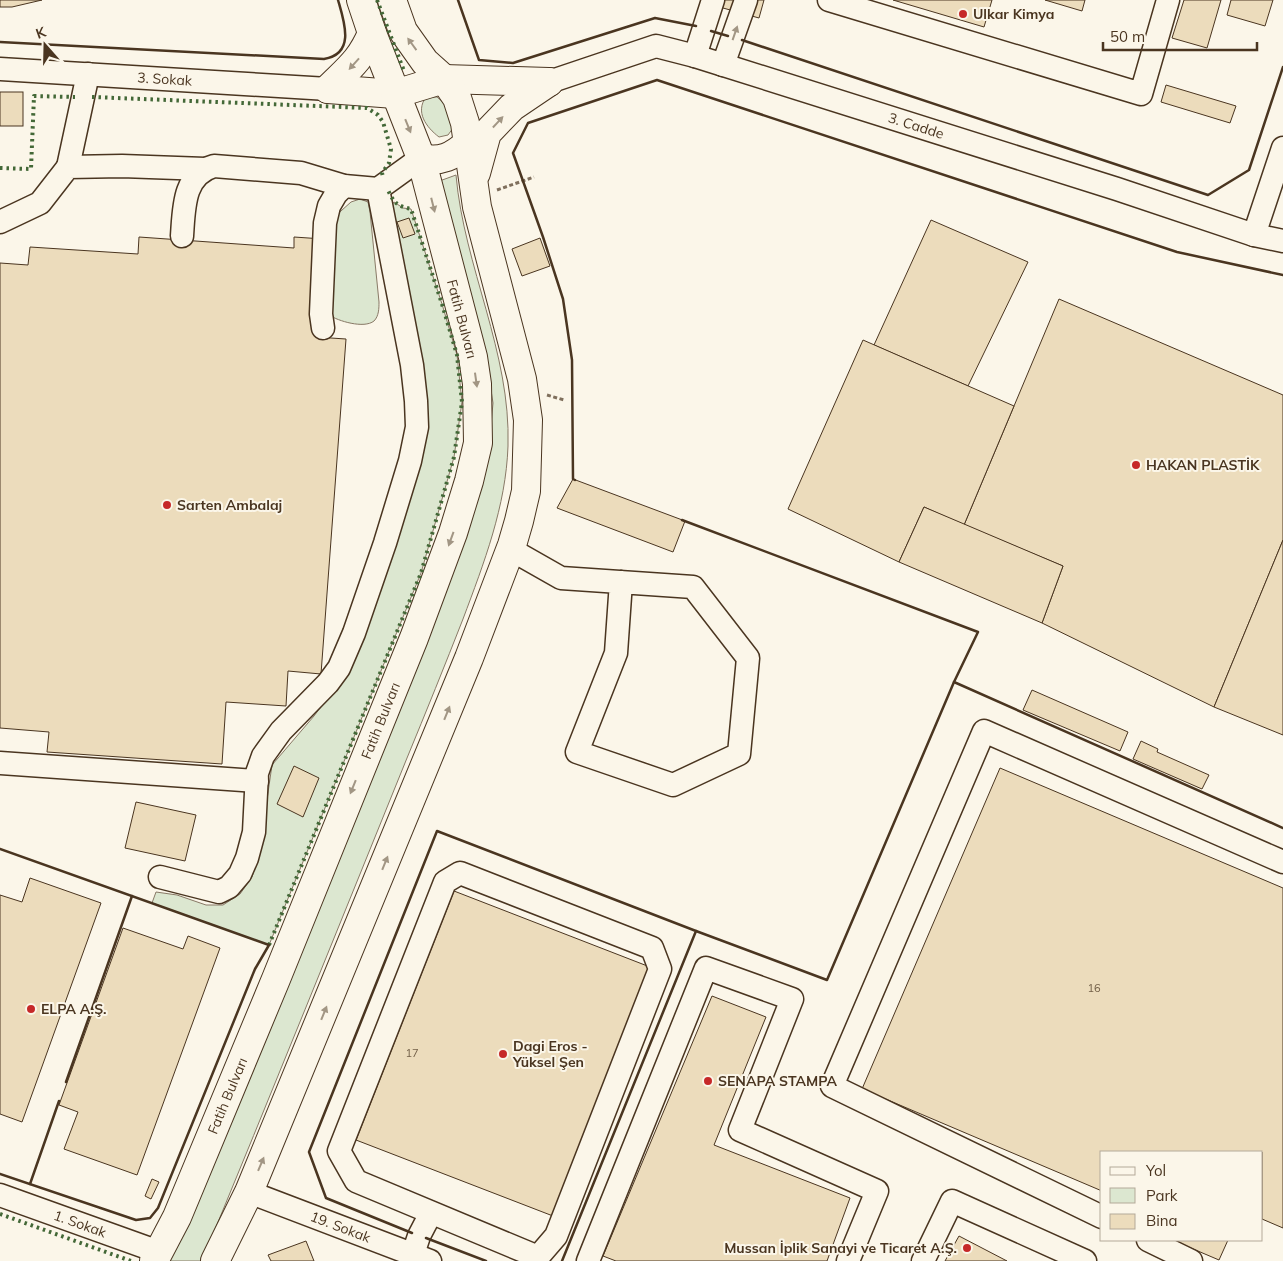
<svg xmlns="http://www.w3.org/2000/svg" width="1283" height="1261" font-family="Mulish,sans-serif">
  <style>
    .green { fill: #dce7d0; stroke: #887966 }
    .building { fill: #ecdcbc; stroke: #4a3520 }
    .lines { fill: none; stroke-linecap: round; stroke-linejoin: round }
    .minor-casing { stroke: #4a3520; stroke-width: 25 }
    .major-casing { stroke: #4a3520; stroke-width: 30 }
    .path { stroke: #7f6f5c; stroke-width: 3; stroke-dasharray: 4 2.5; stroke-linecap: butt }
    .minor { stroke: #fbf6e9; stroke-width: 22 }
    .major { stroke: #fbf6e9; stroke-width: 28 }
    .hedge { stroke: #436837; stroke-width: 4; stroke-dasharray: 2.5 4; stroke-linecap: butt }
    .wall { stroke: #4a3520; stroke-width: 2.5 }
    .oneway { fill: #a29684 }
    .poi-dot { fill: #c62828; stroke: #fbf6e9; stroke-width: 2 }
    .labels { text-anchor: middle; stroke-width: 4; stroke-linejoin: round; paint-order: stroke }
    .number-label { font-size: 11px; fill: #725f47 }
    .poi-label { font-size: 14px; font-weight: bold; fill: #4a3520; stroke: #fbf6e9; text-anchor: start }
    .street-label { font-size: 14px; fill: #4a3520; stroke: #fbf6e9 }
  </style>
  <rect width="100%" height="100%" fill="#fbf6e9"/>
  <!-- green -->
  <g class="green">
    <path d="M426,97H437L445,104L453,128L448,135L439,137C426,127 415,112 426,97Z"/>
    <path d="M456,175C464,267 511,352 508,446C506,506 484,563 463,619C445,665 426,712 407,758C339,926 271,1094 202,1261H165L489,447L493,403L489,377L434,183Z"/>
    <path d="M360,199L368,202L370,212L379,302C379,308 379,316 374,321C364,329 338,321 329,315L332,219L351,202Z"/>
    <path d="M394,202L403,208L411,209L442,304L457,355L462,402L454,457L421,573L269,945L152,903L156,892L177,895L206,905H223L240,894L252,877L259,855L272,765L314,716L338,684L417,474L389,209Z"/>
  </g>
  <!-- building -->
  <g class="building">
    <path d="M0,0H42L12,7H0Z"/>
    <path d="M706,0H764L759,18L705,3Z"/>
    <path d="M893,0H992L984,27Z"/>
    <path d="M1045,0H1085L1082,11Z"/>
    <path d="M1184,0H1221L1207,48L1172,38Z"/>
    <path d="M1231,0H1273L1265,26L1227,15Z"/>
    <path d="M1166,85L1236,106L1230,123L1161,102Z"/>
    <rect x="0" y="92" width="23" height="34"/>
    <path d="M409,218L415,234L403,238L397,222Z"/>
    <path d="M931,220L1028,262L968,386L874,345Z"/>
    <path d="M139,237L294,248V237L323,239L316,337L346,339L321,674L288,671L286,706L226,702L222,764L47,752L49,732L0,728V263L28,265L30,247L138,254Z"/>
    <path d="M540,238L550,266L522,276L512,249Z"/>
    <path d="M1059,299L1283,395V540L1214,707L1042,623L1063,566L964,525Z"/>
    <path d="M863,340L1014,406L964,525L924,507L899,562L788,509Z"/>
    <path d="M573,479L685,521L673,552L557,508Z"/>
    <path d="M924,507L1063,566L1042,623L899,562Z"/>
    <path d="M1283,540V735L1214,707Z"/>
    <path d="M1032,690L1128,732L1120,751L1023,710Z"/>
    <path d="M1141,741L1158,749L1157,752L1209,775L1202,789L1133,759Z"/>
    <path d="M294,766L319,778L303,817L277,804Z"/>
    <path d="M1000,768L1283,888V1228L1262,1219V1152H1102V1191L862,1089Z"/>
    <path d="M136,802L196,815L185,861L125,848Z"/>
    <path d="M30,878L101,903L22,1122L0,1114V895L22,902Z"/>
    <path d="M454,891L650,967L553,1216L356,1140Z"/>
    <path d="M123,928L183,949L188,936L220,948L137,1175L64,1149L78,1112L59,1105Z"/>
    <path d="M712,996L766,1017L714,1145L850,1198L827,1261H616L603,1256Z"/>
    <path d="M152,1179L159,1182L151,1199L145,1196Z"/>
    <path d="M959,1236L1007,1261H945Z"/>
    <path d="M1172,1240H1228L1219,1260Z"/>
    <path d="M306,1241L314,1261H271L268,1255Z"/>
  </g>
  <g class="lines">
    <defs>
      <g id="minor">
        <path d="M829,0L1141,94L1168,0"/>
        <path d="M695,56L713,0"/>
        <path d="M723,65L746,0"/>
        <path id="s1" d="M0,69L328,89"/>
        <path id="s2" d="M549,82L656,46L695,56L1117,189L1254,235L1283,241"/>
        <path d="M68,167L88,74"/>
        <path d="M0,222L40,203L68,167L122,166L205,169"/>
        <path d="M1254,235L1283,148"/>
        <path d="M182,236C184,208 183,175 214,166L301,173L344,186L378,189L421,158"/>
        <path d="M323,328L321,314L325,223L329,206L336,194L344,186"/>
        <path d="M510,549L561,578L693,587L748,658L739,754L673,785L577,752L616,653L621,582"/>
        <path d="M0,763L257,781"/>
        <path d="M460,873L652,948L660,969L556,1236L538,1257L356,1181L339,1151L445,882Z"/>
        <path d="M160,877L219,892L229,887L240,874L247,858L254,832L257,773L263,756L281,731L328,683L339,668L354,633L385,543L410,461L417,427L416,401L412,365L378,189"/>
        <path id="s3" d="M249,1192L430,1261"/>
        <path id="s4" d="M0,1195L159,1252"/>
        <path d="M1102,1217L832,1086L984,731L1283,862"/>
        <path d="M1148,1240L1191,1261"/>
        <path d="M413,1254L419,1236L431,1213"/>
        <path d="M588,1261L706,968L792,999L740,1130L877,1191L848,1261"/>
        <path d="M923,1261L952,1201L1085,1261"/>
      </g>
      <g id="major">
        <path d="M328,89L395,94L444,79L549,82"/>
        <path d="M328,89C348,69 361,60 372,33"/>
        <path d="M421,158C441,163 453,156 468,143"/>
        <path d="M476,173L487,133L512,107L549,82"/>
        <path id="s5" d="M154,1261L177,1217L276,979L414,638L453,533L469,481L478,443L477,384L473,357L421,158L372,33L361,0"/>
        <path d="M215,1261L249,1192L469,658L512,545L519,521L526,491L528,420L522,379L477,207L465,123L457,98L444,79L425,62L403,31L392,0"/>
      </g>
    </defs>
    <!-- minor casing -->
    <use href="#minor" class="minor-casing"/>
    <!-- major casing -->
    <use href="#major" class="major-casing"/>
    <!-- path -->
    <g class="path">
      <path d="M497,190L534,177"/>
      <path d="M547,395L564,400"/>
    </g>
    <!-- minor -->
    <use href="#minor" class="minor"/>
    <!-- major -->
    <use href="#major" class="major"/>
    <!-- hedge -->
    <g class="hedge">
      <path d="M377,0L404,71"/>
      <path d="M92,97L367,108L378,115L383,122L391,149L389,163L382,173L383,177"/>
      <path d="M0,168L31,169L34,96L75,97"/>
      <path d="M269,945L421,573L454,457L462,402L457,355L442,304L411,209C397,206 394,203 388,190"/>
      <path d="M0,1214L131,1261"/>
    </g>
    <!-- wall -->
    <g class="wall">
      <path d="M458,0L479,60L513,63L655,18L696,26"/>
      <path d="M711,31L728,36"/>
      <path d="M742,40L1208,195L1249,170L1283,67"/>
      <path d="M0,42L324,59C356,54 344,21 338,0"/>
      <path d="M575,480L573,479L572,360L563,299L543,237L513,153L528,123L657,80L1177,252L1283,275"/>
      <path d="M682,520L978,632L954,682L1283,828"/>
      <path d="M0,849L269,945L255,969L158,1208L150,1218L136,1220L0,1174"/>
      <path d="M696,931L827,980L954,682"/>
      <path d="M66,1082L132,896"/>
      <path d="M30,1184L59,1101"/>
      <path d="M412,1233L326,1198L309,1152L437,831L696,931L562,1261"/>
      <path d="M426,1238L486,1261"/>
    </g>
  </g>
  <!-- one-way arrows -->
  <defs><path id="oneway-solid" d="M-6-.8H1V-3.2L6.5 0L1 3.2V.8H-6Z" transform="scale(1.25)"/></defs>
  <g class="oneway">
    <use href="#oneway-solid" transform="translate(735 33) rotate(-71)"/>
    <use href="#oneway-solid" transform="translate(412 44) rotate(-126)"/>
    <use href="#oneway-solid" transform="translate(354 64) rotate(132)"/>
    <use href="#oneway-solid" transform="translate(498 122) rotate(-47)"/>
    <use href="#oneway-solid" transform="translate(408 126) rotate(68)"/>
    <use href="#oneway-solid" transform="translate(433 205) rotate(76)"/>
    <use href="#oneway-solid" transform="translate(476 380) rotate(82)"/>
    <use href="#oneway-solid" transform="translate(451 539) rotate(110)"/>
    <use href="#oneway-solid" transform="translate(447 713) rotate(-68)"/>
    <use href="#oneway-solid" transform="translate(353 787) rotate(112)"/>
    <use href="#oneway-solid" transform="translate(385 863) rotate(-68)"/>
    <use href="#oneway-solid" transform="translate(324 1013) rotate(-68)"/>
    <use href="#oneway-solid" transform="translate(261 1164) rotate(-67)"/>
  </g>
  <!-- markers -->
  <g class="poi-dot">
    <circle cx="963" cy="14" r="5"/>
    <circle cx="1136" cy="465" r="5"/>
    <circle cx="167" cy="505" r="5"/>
    <circle cx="31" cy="1009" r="5"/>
    <circle cx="503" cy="1054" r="5"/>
    <circle cx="708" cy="1081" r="5"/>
    <circle cx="967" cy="1248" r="5"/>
  </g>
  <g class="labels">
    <!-- number labels -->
    <g class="number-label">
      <text x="1094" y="992">16</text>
      <text x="412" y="1057">17</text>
    </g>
    <!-- poi labels -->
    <g class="poi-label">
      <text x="973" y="19">Ulkar Kimya</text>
      <text x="1146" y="470">HAKAN PLASTİK</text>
      <text x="177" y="510">Sarten Ambalaj</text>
      <text x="41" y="1014">ELPA A.Ş.</text>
      <text x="513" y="1051">Dagi Eros -<tspan x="513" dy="16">Yüksel Şen</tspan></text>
      <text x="718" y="1086">SENAPA STAMPA</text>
      <text x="957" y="1253" text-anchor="end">Mussan İplik Sanayi ve Ticaret A.Ş.</text>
    </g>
    <!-- street labels -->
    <g class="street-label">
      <text dy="5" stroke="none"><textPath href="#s1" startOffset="165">3. Sokak</textPath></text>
      <text dy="5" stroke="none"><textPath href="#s2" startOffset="385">3. Cadde</textPath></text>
      <text transform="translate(462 319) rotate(75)" y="5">Fatih Bulvarı</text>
      <text dy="5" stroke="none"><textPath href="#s5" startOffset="586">Fatih Bulvarı</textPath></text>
      <text dy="5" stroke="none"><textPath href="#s5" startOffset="181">Fatih Bulvarı</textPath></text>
      <text dy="5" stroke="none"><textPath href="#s4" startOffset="85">1. Sokak</textPath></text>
      <text dy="5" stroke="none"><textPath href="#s3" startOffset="98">19. Sokak</textPath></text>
    </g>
  </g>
  <!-- legend -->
  <rect x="1100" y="1151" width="162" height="90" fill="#fbf6e9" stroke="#b4a999"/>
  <rect x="1110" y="1167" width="25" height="8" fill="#fbf6e9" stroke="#b4a999"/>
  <text x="1146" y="1176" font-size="15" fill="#4a3520">Yol</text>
  <rect x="1110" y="1188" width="25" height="15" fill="#dce7d0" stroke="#b4a999"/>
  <text x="1146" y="1201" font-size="15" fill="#4a3520">Park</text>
  <rect x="1110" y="1214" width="25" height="15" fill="#ecdcbc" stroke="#b4a999"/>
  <text x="1146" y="1226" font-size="15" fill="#4a3520">Bina</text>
  <!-- north arrow -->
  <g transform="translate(45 45) rotate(340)" stroke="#fbf6e9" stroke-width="4" paint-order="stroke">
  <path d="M0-4L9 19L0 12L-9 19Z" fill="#4a3520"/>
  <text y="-8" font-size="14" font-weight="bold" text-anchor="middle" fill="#4a3520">K</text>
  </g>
  <!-- scale -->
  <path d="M1103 42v8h154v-8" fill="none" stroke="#4a3520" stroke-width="2.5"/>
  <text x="1110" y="42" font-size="15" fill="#4a3520" stroke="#fbf6e9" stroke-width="4" paint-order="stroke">50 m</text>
</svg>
